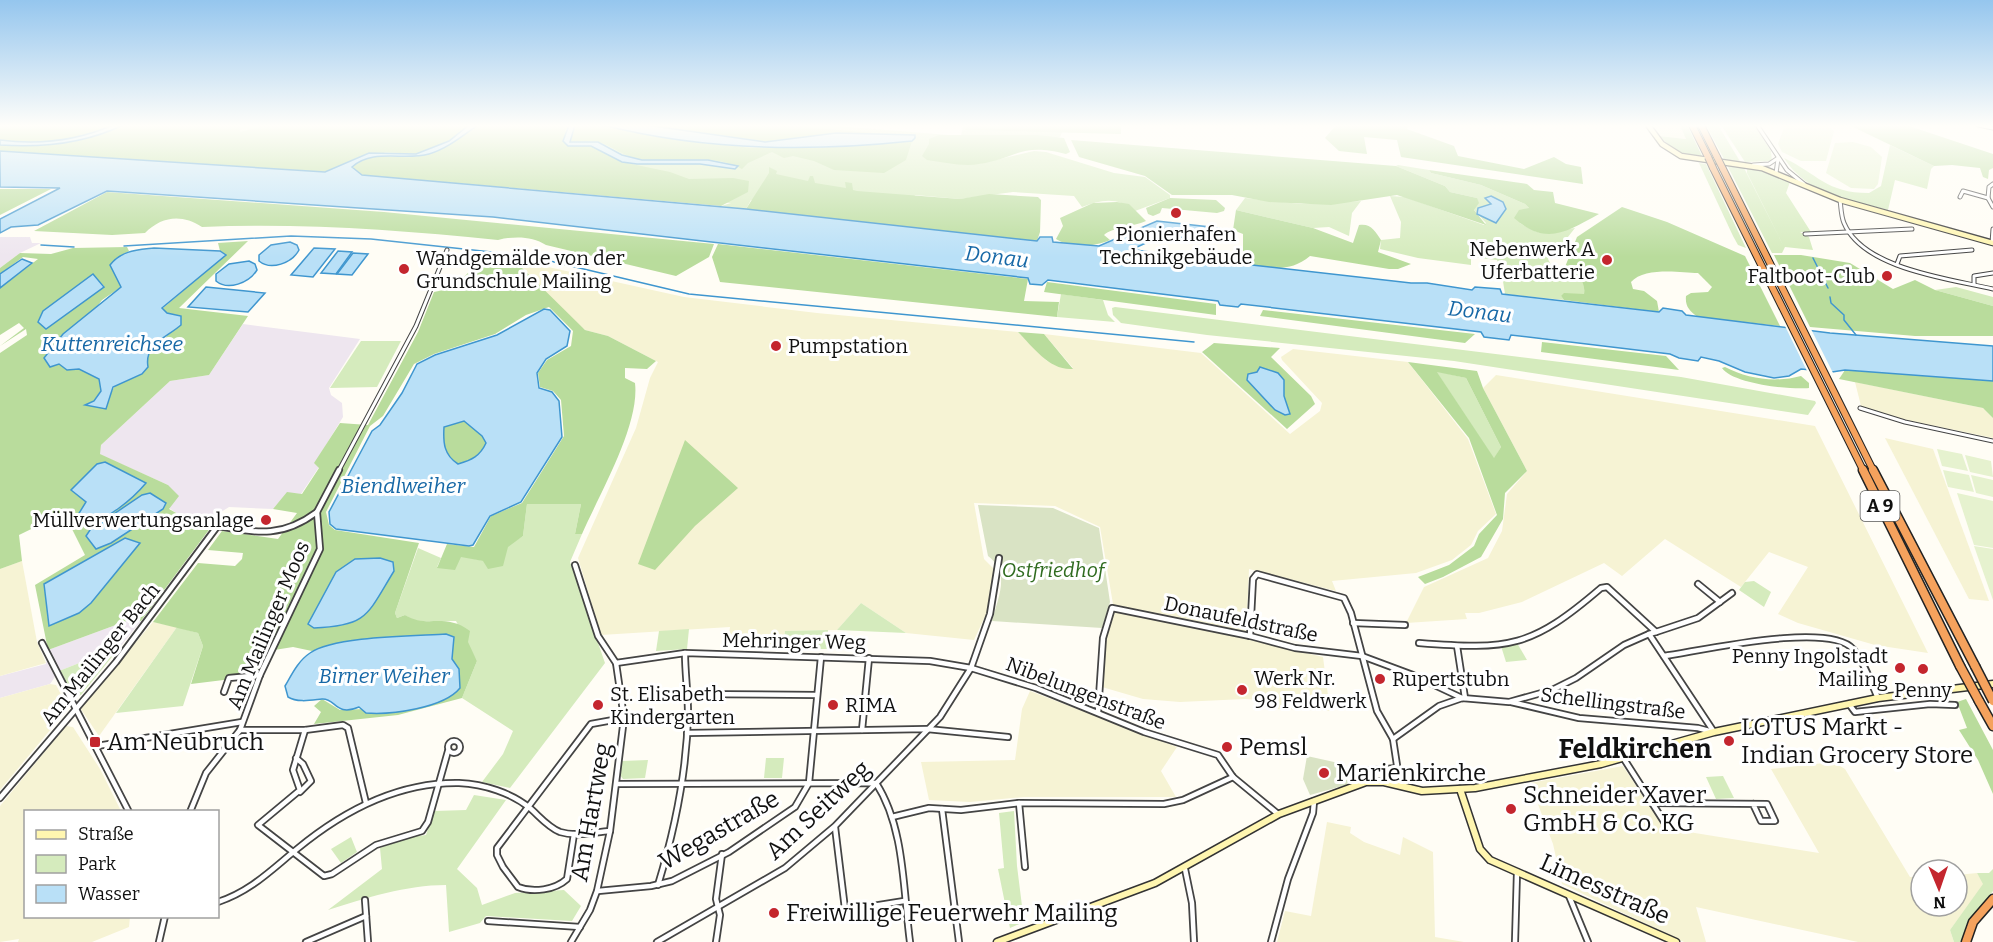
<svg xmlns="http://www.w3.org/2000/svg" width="1993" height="942" font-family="Bitter,serif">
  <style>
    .industrial { fill: #eee6ef }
    .farmland { fill: #f6f3d4 }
    .green { fill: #d5ebbd }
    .forest { fill: #b9dc9c; fill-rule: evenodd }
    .cemetery { fill: #d9e3c4 }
    .pitch { fill: #e6f2cf }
    .water { fill: #b9e0f7; stroke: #3f96cf; stroke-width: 1.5; fill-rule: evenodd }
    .pier { fill: #fffdf5 }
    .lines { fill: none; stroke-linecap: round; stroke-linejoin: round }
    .stream { stroke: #3f96cf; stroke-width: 1.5 }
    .street-far1-casing { stroke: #444; stroke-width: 5 }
    .street-casing { stroke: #444; stroke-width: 8 }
    .secondary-far1-casing { stroke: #333; stroke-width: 7 }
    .secondary-casing { stroke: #333; stroke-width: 9 }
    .highway-far1-casing { stroke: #222; stroke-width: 8 }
    .highway-casing { stroke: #222; stroke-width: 11 }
    .street-far1 { stroke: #fff; stroke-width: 3 }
    .street { stroke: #fff; stroke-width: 4.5 }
    .secondary-far1 { stroke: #fff6b0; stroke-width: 4.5 }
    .secondary { stroke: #fff6b0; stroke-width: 6 }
    .highway-far1 { stroke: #f5a25d; stroke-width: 6 }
    .highway { stroke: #f5a25d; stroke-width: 8 }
    .highway-bridge-far1-casing { stroke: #222; stroke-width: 8; stroke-linecap: butt }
    .highway-bridge-casing { stroke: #222; stroke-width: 11; stroke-linecap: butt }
    .highway-bridge-far1 { stroke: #f5a25d; stroke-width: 6 }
    .highway-bridge { stroke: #f5a25d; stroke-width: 8 }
    .poi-dot { fill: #c4262e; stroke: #fff; stroke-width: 2 }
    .labels { text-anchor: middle; stroke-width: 6; stroke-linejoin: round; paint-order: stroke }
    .shield { fill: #fff; stroke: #585858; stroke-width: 1.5 }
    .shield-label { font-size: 18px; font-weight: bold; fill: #111 }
    .poi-label { font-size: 20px; fill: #111; stroke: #fff; text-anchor: start }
    .park-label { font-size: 20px; font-style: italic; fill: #2f6b1f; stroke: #fff }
    .street-label { font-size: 20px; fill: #111; stroke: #fff }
    .water-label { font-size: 21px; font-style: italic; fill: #1768a6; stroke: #fff }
    .near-poi-label { font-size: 24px; fill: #111; stroke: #fff; text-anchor: start }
    .near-street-label { font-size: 24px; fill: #111; stroke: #fff }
    .near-quarter-label { font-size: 27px; font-weight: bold; fill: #111; stroke: #fff }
  </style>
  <rect width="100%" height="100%" fill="#fffdf5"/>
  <!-- industrial -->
  <g class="industrial">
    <path d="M0,237H30L32,243H41L20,253L0,268Z"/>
    <path d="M243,324L360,339L329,388L331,395L342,403L343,417L315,463L319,467L301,494L287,493L273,509L229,507L210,519L178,514L169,508L168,485L99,454L101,445L170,381L209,375Z"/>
    <path d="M132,619L141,621L120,647L59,671L50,684L0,698V676L46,664L48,650Z"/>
  </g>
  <!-- farmland -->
  <g class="farmland">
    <path d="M1652,125H1680L1687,139L1659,136Z"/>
    <path d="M521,261L684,297L817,313L1018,332L1047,361L1073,368L1044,334L1201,353L1290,434L1320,411L1322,403L1282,360L1281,357L1293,349L1408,362L1468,439L1496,514L1478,531L1471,545L1452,560L1416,573L1332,581L1336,591L1249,569L1246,639L1323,657L1330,711L1276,709L1272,701L1245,699L1180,702L1143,699L1102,687L1107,634L1113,604L1100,527L1055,506L974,503L984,559L995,570L988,610L974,640L906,633L861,603L837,630L785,631L783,649L727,647L730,627L601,635L578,558L636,428L650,378L658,362L608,336L585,330L550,299L519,264Z"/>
    <path d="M1496,375L1815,426L1928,653L1875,645L1798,623L1778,614L1808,567L1769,552L1741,587L1665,539L1622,576L1604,563L1522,602L1479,613H1465L1467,619L1406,623L1424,587L1488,558L1502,531L1507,494L1527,471L1483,388Z"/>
    <path d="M1855,382L1983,408L1993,418V438L1901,419L1861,406Z"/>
    <path d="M1885,438L1933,449L1989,601L1969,599Z"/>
    <path d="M22,561L37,642L46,663L0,676V569Z"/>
    <path d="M153,622L177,627L99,736L80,708Z"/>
    <path d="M50,684L56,685L67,706L66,711L0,790V698Z"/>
    <path d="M1030,691L1177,747L1161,771L1176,797H1024L970,802L929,800L921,762L1015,760L1022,709Z"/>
    <path d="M66,726L73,727L100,769L121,811L26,812V916L130,917L129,927L92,942H18L19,939L0,942V806Z"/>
    <path d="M1833,762L1845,769L1910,877H1921V906H1957V875L1977,873L1984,884L1950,930L1954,942H1858L1696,907L1706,942H1684L1562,884L1553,844L1530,783L1623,766L1664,828L1819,853L1771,769Z"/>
    <path d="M1327,822L1351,827L1350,833L1364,842L1400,855L1403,837L1433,852L1435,937L1464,942H1277L1285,911L1311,916Z"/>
  </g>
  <!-- green -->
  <g class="green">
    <path d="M91,125H826L961,136L963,125H1046L1062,132L1060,137L931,160L978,164L1034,151L1046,152L1114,173L1145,177L1170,195V198L1135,211C1118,197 1102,199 1082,207L1074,196L1013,192L960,199L915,195L904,219L751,200L746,209L721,206L731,203L0,143V132Z"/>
    <path d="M1706,125H1718L1741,163L1725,161Z"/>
    <path d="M1721,125H1754L1771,151L1772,161L1745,162Z"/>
    <path d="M1890,145L1934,166L1931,169L1927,189L1895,180L1888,210C1849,199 1807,195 1784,158C1818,174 1826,193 1869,193L1881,186Z"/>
    <path d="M1699,163L1706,164L1746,248L1738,245L1733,236Z"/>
    <path d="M1398,165L1429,170L1431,173L1481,185L1525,204L1529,208L1520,223C1546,240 1549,231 1575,228L1560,247L1550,251L1548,259L1552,267L1549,272L1499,267L1497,260L1471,257V265L1418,258L1380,249L1381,240L1400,238L1401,222L1390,196L1405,197L1484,225L1486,223L1474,210L1477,198L1450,192L1445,186L1396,166Z"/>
    <path d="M1727,165L1743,166L1784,247L1747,173V167L1771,173L1790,182L1786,193L1811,232H1800L1809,237L1813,250L1785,247L1782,253H1772Z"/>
    <path d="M1245,198L1301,204L1361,201L1352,213L1349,236L1329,227L1313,228L1236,210Z"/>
    <path d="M1509,273L1575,281L1580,277L1585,286L1584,294L1561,296L1564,300L1505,294L1502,275Z"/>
    <path d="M1956,287L1993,297V306L1935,290Z"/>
    <path d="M1061,294L1103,300L1108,315L1115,322L1057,317Z"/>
    <path d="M1115,307L1681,377L1815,401L1816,403L1808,415L1454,361L1207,335L1121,323L1113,315L1112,308Z"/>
    <path d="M361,341H401L377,387L330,388Z"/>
    <path d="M1436,371L1466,378L1501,447L1494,459Z"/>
    <path d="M527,504H581L575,534H582L570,562L605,663L510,788L482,782L503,754L513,731L462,698L477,661L456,621H414L405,615L397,618L395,613L418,548L441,558L437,567L461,556L484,561L523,536Z"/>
    <path d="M1754,581L1771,592L1764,607L1739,590L1745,582Z"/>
    <path d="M861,603L906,633L837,630Z"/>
    <path d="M177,627L198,633L203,646L183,706L116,713Z"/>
    <path d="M689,629L687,649L656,651L659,631Z"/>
    <path d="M828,630L827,649H783L785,631Z"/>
    <path d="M1517,643L1527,660L1506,662L1501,646Z"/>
    <path d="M120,647L81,695L73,697L59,671Z"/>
    <path d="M766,758H784L782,778H764Z"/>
    <path d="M648,760L645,778L623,779L620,775L622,761Z"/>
    <path d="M1723,776L1734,798L1716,799L1706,777Z"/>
    <path d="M474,795L506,800L457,869L477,888L482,905L515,893L564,890L581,906L572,921L486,916L480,923L449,932L446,885C406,885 366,898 328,910L382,869L380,848L411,837L426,835L434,811L466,810Z"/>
    <path d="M1014,811L1017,866L1024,922L1010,928L998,869L1004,868L999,813Z"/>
    <path d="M351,837L357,852L341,863L331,849Z"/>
    <path d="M1993,869V891L1966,925L1962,942H1954L1950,930L1983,884L1977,873H1989Z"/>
  </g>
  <!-- forest -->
  <g class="forest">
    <path d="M0,125H113C76,141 39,145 0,140Z"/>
    <path d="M123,125H240V132L259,127L254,125H469L449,141L425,151L415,154L386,152L325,172L0,151V145C42,148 84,143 123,125Z"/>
    <path d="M478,125H569L565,131L568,146H591L622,162L670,172L689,179L733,178L749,181L748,192L721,206L362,175L352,167C372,149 396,161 420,156C442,151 459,138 478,125Z"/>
    <path d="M575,125H603L663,138L752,148L846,147L912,141L906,160L884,173L834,170L814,161L793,156L784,158L772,152L748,163L742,169C711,152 674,164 641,160C624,157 613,146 598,142C590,140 578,142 570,142Z"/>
    <path d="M646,125H782L885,134L836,133L765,142Z"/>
    <path d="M967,125L1002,129L1006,125H1121V134L965,130Z"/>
    <path d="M1336,125H1409L1407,129L1454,146L1458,156L1524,169L1554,157L1566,164L1581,167L1583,184L1401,157L1397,140L1364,137L1367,154L1339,151L1325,138Z"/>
    <path d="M1680,125H1687L1704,160L1677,152L1659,136L1686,139Z"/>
    <path d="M1849,125H1906L1993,154V168L1989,170L1988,179L1983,177L1980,168L1952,165L1934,166Z"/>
    <path d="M939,135H1037L1064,138L1070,152L1066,154C1021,142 1018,158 979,164C963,167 943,162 927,160L922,156L929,144V139Z"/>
    <path d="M1071,140L1396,166L1445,186L1450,192L1477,198L1479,203L1474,210L1486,225L1397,195L1331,205L1269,202L1232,195H1172L1145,176L1079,157Z"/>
    <path d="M769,167L777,171L776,174L808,181L810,176H813L815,183L846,188L845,182L852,183L853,190L857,191L960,199L989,194L1038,197L1041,200L1040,232L1037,241L746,209L769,173Z"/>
    <path d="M1429,170L1527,184L1534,190L1553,192L1555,203L1599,214C1566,232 1546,246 1514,218L1519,210L1529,208L1525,204L1481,185L1431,173Z"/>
    <path d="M0,189H51L0,215Z"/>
    <path d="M107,192L384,212L714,244L709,257L676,276L546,245C532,236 514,236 498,240C399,230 301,223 202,227C182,214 162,216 145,233L112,235L34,231Z"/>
    <path d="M1170,198L1216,200L1225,208L1224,211L1217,213L1162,208L1160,213L1153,216L1148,214L1146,208Z"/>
    <path d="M1117,202L1129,204L1146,221C1133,227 1113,227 1104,235L1110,240C1095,247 1070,248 1056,239L1063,226L1060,218L1093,203Z"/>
    <path d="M1622,207L1667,222L1745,256L1780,326L1698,317C1689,311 1685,306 1686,296L1691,293L1708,292L1712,287L1698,273C1679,272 1644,267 1631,282L1633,289L1644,291L1657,301L1659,312L1564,300L1561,296L1564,293L1584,294C1586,280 1577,274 1565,267L1577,237Z"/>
    <path d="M1236,210L1313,228L1353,243L1359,225C1371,223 1375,231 1381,240L1378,252L1411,264L1398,269H1389L1310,256C1288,274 1270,267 1243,264V234L1233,230Z"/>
    <path d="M248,241L179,308L248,316L209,375L170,381L101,445L100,454L168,485L179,496L169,509L178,514L210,519L214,523L141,621L132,619L48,650L35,585L85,555L71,527L58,516L19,535L22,561L0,569V353L27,335L26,329L0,346L24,328L19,323L0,335V288L38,259L23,257L0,274V268L20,253L51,254L73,248L127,247L129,251L115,259L121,287L102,300L50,367L59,364L67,370L79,369L99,379L101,390L94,401L86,405L109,401C112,377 141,370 149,348L164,340L181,316L167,313L162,309L225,255L220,251L218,243ZM93,274L104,286L38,322L43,311ZM105,462L87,526L83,510L87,502L73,492C79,481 93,465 105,462ZM125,538L139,543L91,603L79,613L49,626L44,584Z"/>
    <path d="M718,244L1028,279L1024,301L1059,302L1057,317L720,282L712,257Z"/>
    <path d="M1774,255H1801L1850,263L1893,289L1915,280L1935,290L1993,306V336H1915L1810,327Z"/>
    <path d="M482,259L515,261L585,330L608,336L656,361L647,369L625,368V378L635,383C640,425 600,493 582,534H575L581,504H527L523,536L508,547L503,566L488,569L483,561L461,557L455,570L437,568L447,544L474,547L491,516L522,503L564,436L561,400L553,391L540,387L538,373L547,360L571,346L573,331L549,307L526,315L495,334L434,354L414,364L383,416L370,426L326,512L329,525L335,530L419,543L395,613L397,618L405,615C427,629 444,612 470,631L468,642L477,661L462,698L398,715L314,724L321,712L314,706L322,699L340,710L364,709L459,669L452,659L454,637L446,634L338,643L312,651L293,647L268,651L256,676L191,684L203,646L198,633L153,622L198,563L235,566L242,559L243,553L208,550L222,531L278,539L297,513L273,509L287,492L302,494L319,468L314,463L340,423L368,425L418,332L434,292L453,288Z"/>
    <path d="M1047,282L1216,304V315L1044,292Z"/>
    <path d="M1263,310L1475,334L1465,343L1260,316Z"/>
    <path d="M1018,332L1044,334L1073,369C1050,371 1033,347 1018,332Z"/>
    <path d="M1542,342L1666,356L1679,370L1541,352Z"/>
    <path d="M1214,343L1280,348L1271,357L1311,396L1315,404L1287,429L1202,352Z"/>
    <path d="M1408,362L1477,371L1483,388L1527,471L1505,493L1503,519L1481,557L1443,577L1425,584L1418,577L1449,565L1474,546L1479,534L1497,515L1469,438ZM1437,372L1466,378L1501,447L1494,458Z"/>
    <path d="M1725,367C1748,379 1775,383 1801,376L1809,383V388C1790,390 1733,384 1722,368Z"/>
    <path d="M1845,370L1993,381V418L1983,408L1839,379Z"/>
    <path d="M464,421L482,436L486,443C480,456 472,460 458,464C444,454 443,443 444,426Z"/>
    <path d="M685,440L738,488L695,526L655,570L638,564Z"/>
    <path d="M1966,699L1993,750V794L1978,760L1959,730L1967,728L1957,702Z"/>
  </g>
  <!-- cemetery -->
  <g class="cemetery">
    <path d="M978,505L1053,508L1099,528L1110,602L1102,628L992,621C998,597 1011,573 988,556Z"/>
    <path d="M1307,756L1343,764L1342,770L1352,778L1346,785L1310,795L1303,779Z"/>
  </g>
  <!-- pitch -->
  <g class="pitch">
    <path d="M1785,125H1825L1834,131L1826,161H1801L1782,152L1778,144Z"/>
    <path d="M1853,142L1871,147L1882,157L1878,184L1874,189L1851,188L1826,173L1835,143Z"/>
    <path d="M1937,449L1962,454L1968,471L1942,466Z"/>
    <path d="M1965,455L1991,461L1993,477L1970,472Z"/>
    <path d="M1943,470L1969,475L1974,492L1948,487Z"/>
    <path d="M1971,475L1993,480V497L1976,493Z"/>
    <path d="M1957,493L1993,501V548L1974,545Z"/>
    <path d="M1974,546L1993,549V600Z"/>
  </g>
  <!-- water -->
  <g class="water">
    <path d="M113,125H123C84,144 43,148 0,145V140C39,145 76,141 113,125Z"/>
    <path d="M469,125H478C462,136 447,149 429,154C404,161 373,148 352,167L362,175L746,209L1037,241L1040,237H1052L1053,242L1099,246L1157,221L1219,228V240L1159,237L1137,247L1136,250L1220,262L1223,258L1240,260V264H1243L1411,283H1427L1472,290L1475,287L1500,289L1502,294L1659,312L1663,308L1682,311L1686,315L1830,333L1993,346V381L1845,370L1832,372L1801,369L1789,376L1774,378L1745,372L1719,361L1701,357L1698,361L1679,358L1670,354L1511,335L1509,340L1484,337L1481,332L1241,304L1238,307L1220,305L1218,301L1048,280L1042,285L1030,284L1028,278L493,217L107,191L38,225L11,227L0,233V219L60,188L0,187V151L325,172L369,153L416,154L449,141Z"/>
    <path d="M569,125H575L570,142H598L622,155L642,160H708L738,166L735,169L700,164H637L622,162L591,146H568L563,141Z"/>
    <path d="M603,125H646L765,142L836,133L915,135V138L912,141C809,152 704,151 603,125Z"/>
    <path d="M1491,196L1503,202L1506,209L1496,223L1477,214L1478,208L1491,204L1485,198Z"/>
    <path d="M290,242L297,245L299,250C292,263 271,271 259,261V255L271,245Z"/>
    <path d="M154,248L220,251L226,255L162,308L167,313L181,316V325C166,338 144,344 148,367L142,374L113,387L106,409L85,405L94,401L101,391L99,379L79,369L67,370L59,364L50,367L44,358L63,334L121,287L110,265C122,250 137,250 154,248Z"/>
    <path d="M314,248L335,249L313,277L291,275Z"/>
    <path d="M338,251L352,252L336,274L321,273Z"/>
    <path d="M353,253L368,254L352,275L337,274Z"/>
    <path d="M22,259L32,263L0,288V274Z"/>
    <path d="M249,261L255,264L257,270C249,283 228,291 216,281V274L229,264Z"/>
    <path d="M93,274L104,287L46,329L38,322L43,311Z"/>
    <path d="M206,287L265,293L248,312L188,307Z"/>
    <path d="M544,309L550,310L570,331L567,346L546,359L537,373L539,388L552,392L559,401L562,437L521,502L490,516L473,545L469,546L336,529L330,524L329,512L357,459L372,431L380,425L402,393L417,364L435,355L497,335ZM464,421L482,436L486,443C480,456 472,460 458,464C444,455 443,443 444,427Z"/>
    <path d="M1260,367L1278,373L1284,380V396L1290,414L1285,415L1275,410L1247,380L1248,374L1257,372Z"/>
    <path d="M105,462L146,483C131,501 108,518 87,526L76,518L86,502L71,490L97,464Z"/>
    <path d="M150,493L166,503L163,509L111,543L96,549L86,536L90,530L142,495Z"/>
    <path d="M125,538L140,543L91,603L79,613L49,626L44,584Z"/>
    <path d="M380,558L393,562L394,571C367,615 368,626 314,628L308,624L336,572L355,559Z"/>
    <path d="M446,634L454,637L452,659L459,669L460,688C444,708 391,715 366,713L359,707C335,717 336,698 322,699C312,700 298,703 288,697L285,686C292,674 298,661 310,653C334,636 414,636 446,634Z"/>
  </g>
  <!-- pier -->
  <path class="pier" d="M1784,324L1810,327L1834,375L1808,373Z"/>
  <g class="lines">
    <!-- stream -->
    <g class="stream">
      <path d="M41,245L74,247"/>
      <path d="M124,246L291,236L371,239L529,256L689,294L1194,342"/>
      <path d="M1813,258L1828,288"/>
      <path d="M1830,297L1831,303L1844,315V320L1856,335"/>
    </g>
    <defs>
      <g id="street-far1">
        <path d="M1757,125L1787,170L1804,184"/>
        <path d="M1978,125L1993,128"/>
        <path d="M1753,165L1769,164L1778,158"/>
        <path d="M1776,173L1778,159"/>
        <path d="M1993,184L1989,187L1988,198L1993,207"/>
        <path d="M1960,197L1963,191L1988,198"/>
        <path d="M1840,200C1841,207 1841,216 1844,223C1863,269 1950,279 1993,289"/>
        <path d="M1805,234L1912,229"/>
        <path d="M1992,243L1993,229"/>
        <path d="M1897,264L1900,256L1972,250"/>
        <path d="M1974,284V276L1993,273"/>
        <path d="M1860,408L1905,422L1993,441"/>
        <path d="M338,472L416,326L447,250"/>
      </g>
      <g id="street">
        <path d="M218,526C258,533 282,538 317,512"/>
        <path d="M999,558L990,614L971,668L1036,688L1144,732L1218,755L1233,777L1278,814"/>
        <path d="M1698,584L1720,602"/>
        <path d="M1353,623L1405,625"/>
        <path d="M1656,632L1698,618L1732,593"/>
        <path d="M1250,636L1253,579L1257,574L1344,598L1351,613L1377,711L1393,739L1400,785"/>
        <path d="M42,643L129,812"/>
        <path d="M1419,643C1510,650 1531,648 1601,588L1607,587L1656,632L1649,634L1714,732"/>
        <path d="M1457,646L1465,698"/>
        <path d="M1664,656C1700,651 1829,621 1853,649C1864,661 1871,683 1878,698"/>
        <path d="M616,663L685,653L930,661L971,668L940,717L835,826L785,868L657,942"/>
        <path d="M224,692L229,678L260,675"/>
        <path d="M688,694L817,695"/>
        <path d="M1511,702L1579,718L1698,728L1713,732"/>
        <path d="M1849,704L1855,712L1930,704L1955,705"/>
        <path d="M1098,712L1103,638L1112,608L1250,636L1295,648L1362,656L1413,675L1462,698"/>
        <path d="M240,730H305L343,725L348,728L366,803"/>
        <path d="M305,730L293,770L300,790L258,825L324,876L332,874L376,845L422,831L428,822L448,751"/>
        <path d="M862,730L869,658"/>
        <path d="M687,733L927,729L1008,737"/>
        <path d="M1393,739L1439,706L1462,698L1509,702L1552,690L1576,678L1624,645L1649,634"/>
        <circle cx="454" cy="747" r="6"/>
        <path d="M97,746L242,722"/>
        <path d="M296,758L303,764L311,781L300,792"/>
        <path d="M1624,759L1668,828"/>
        <path d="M1366,782L1362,771L1397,768"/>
        <path d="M617,784L876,783C905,828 903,890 910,942"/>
        <path d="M0,798L116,662L219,524"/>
        <path d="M1019,803L1025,867"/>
        <path d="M1652,803L1767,804L1775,821H1761L1753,804"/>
        <path d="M942,809L959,942"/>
        <path d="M190,812L206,773L240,730L260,675L320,549L317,512L339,470"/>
        <path d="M892,817L929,808L961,810L1019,803L1164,804L1183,800L1233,777"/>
        <path d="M835,827L845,909"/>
        <path d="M574,834L567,879C555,890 533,893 518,887L503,867L497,855V848L591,724L624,718"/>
        <path d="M1185,869L1192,903L1194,942"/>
        <path d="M658,885C675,829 687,771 688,713C688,693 685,673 685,653"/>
        <path d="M598,891L651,886L672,881L729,852L795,807L809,783L821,657"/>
        <path d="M1569,896L1588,942"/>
        <path d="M365,900L368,942"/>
        <path d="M218,902C251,891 271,870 297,849C343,811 398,782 459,783C484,784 512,793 531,809C540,817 548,827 560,832C576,837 594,832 610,831"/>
        <path d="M810,916L904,901"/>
        <path d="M488,921L580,927"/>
        <path d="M159,942L165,916"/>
        <path d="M306,942L366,916"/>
        <path d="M571,942L590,910L597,891L610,831L624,718L616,663L598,636L575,565"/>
        <path d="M716,942L720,915L716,899L722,854"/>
        <path d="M1271,942L1288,879L1313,813L1314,801"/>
        <path d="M1515,942L1517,872"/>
      </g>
      <path id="secondary-far1" d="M1648,125L1662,144L1681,156L1762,168L1840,200L1993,243"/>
      <g id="secondary">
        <path d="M1460,789L1480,849L1490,860L1676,942"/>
        <path d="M997,942L1155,883L1279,814L1366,782H1384L1422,791L1475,788L1601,764L1714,732L1878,698L1993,684"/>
      </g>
      <g id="highway-far1">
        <path d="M1692,125L1708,157"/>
        <path d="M1701,125L1717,157"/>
        <path d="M1713,168L1864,472"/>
        <path d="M1723,169L1874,472"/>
      </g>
      <g id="highway">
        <path d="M1863,470L1960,666"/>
        <path d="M1873,470L1975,666"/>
        <path d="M1979,701L1993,726"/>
        <path d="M1966,942L1973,922L1993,899"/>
      </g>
    </defs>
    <!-- street-far1 casing -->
    <use href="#street-far1" class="street-far1-casing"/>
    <!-- street casing -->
    <use href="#street" class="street-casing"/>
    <!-- secondary-far1 casing -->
    <use href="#secondary-far1" class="secondary-far1-casing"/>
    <!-- secondary casing -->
    <use href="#secondary" class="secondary-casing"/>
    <!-- highway-far1 casing -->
    <use href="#highway-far1" class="highway-far1-casing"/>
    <!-- highway casing -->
    <use href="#highway" class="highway-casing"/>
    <!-- street-far1 -->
    <use href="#street-far1" class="street-far1"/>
    <!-- street -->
    <use href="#street" class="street"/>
    <!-- secondary-far1 -->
    <use href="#secondary-far1" class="secondary-far1"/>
    <!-- secondary -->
    <use href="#secondary" class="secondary"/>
    <!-- highway-far1 -->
    <use href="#highway-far1" class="highway-far1"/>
    <!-- highway -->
    <use href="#highway" class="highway"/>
    <defs>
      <g id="highway-bridge-far1">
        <path d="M1708,157L1713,168"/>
        <path d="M1717,157L1723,169"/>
      </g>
      <g id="highway-bridge">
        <path d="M1960,666L1979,701"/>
        <path d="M1975,666L1993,701"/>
      </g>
    </defs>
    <!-- highway-bridge-far1 casing -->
    <use href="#highway-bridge-far1" class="highway-bridge-far1-casing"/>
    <!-- highway-bridge casing -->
    <use href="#highway-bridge" class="highway-bridge-casing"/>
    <!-- highway-bridge-far1 -->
    <use href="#highway-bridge-far1" class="highway-bridge-far1"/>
    <!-- highway-bridge -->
    <use href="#highway-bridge" class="highway-bridge"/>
  </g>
  <!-- sky -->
  <linearGradient id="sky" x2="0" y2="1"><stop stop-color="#95c6ee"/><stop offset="0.49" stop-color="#fffefa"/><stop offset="1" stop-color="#fffefa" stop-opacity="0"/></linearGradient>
  <rect width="1993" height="257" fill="url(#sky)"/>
  <!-- markers -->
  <g class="poi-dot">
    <circle cx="1176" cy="213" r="6"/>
    <circle cx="1607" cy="260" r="6"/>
    <circle cx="404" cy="269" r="6"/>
    <circle cx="1887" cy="276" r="6"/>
    <circle cx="776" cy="346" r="6"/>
    <circle cx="266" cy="520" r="6"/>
    <circle cx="1900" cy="668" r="6"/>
    <circle cx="1923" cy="669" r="6"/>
    <circle cx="1380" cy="679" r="6"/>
    <circle cx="1242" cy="690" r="6"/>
    <circle cx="598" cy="705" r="6"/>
    <circle cx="833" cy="705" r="6"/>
    <circle cx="1729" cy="741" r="6"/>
    <rect x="89" y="736" width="12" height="12" rx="3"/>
    <circle cx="1227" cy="747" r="6"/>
    <circle cx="1324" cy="773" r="6"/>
    <circle cx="1511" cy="809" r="6"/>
    <circle cx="774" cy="913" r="6"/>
  </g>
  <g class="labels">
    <!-- shield labels -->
    <rect class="shield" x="1860.5" y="491" width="39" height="30" rx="4.5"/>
    <g class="shield-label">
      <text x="1880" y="512">A 9</text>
    </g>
    <!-- poi labels -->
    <g class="poi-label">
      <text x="1176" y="241" text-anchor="middle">Pionierhafen<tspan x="1176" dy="23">Technikgebäude</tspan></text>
      <text x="1595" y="256" text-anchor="end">Nebenwerk A<tspan x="1595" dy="23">Uferbatterie</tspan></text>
      <text x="416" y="265">Wandgemälde von der<tspan x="416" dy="23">Grundschule Mailing</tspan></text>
      <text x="1875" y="283" text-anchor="end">Faltboot-Club</text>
      <text x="788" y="353">Pumpstation</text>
      <text x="254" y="527" text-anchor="end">Müllverwertungsanlage</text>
      <text x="1888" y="663" text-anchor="end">Penny Ingolstadt<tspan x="1888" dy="23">Mailing</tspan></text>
      <text x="1254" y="685">Werk Nr.<tspan x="1254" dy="23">98 Feldwerk</tspan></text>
      <text x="1392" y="686">Rupertstubn</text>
      <text x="1923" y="697" text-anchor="middle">Penny</text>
      <text x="610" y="701">St. Elisabeth<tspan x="610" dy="23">Kindergarten</tspan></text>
      <text x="845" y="712">RIMA</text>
    </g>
    <!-- park labels -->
    <g class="park-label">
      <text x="1053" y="577">Ostfriedhof</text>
    </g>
    <!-- street labels -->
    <g class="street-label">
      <text transform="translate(1241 619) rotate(12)" y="7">Donaufeldstraße</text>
      <text transform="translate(268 625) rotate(-67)" y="7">Am Mailinger Moos</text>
      <text transform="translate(794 641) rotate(1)" y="7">Mehringer Weg</text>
      <text transform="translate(100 654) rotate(-51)" y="7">Am Mailinger Bach</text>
      <text transform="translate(1086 693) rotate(21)" y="7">Nibelungenstraße</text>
      <text transform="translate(1613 703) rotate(7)" y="7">Schellingstraße</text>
    </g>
    <!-- water labels -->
    <g class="water-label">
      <text transform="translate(997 257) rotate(7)" y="7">Donau</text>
      <text transform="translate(1480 312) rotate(7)" y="7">Donau</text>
      <text x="112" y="351">Kuttenreichsee</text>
      <text x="403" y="493">Biendlweiher</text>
      <text x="384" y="683">Birner Weiher</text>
    </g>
    <!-- near-poi labels -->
    <g class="near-poi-label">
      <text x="1741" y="735">LOTUS Markt -<tspan x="1741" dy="28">Indian Grocery Store</tspan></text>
      <text x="107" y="750">Am Neubruch</text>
      <text x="1239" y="755">Pemsl</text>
      <text x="1336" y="781">Marienkirche</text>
      <text x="1523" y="803">Schneider Xaver<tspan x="1523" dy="28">GmbH &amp; Co. KG</tspan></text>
      <text x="786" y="921">Freiwillige Feuerwehr Mailing</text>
    </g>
    <!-- near-street labels -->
    <g class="near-street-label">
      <text transform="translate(818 810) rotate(-43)" y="8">Am Seitweg</text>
      <text transform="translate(591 812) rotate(-80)" y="8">Am Hartweg</text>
      <text transform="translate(719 830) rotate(-30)" y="8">Wegastraße</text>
      <text transform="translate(1605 889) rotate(24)" y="8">Limesstraße</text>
    </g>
    <!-- near-quarter labels -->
    <g class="near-quarter-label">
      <text x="1635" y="758">Feldkirchen</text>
    </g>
  </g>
  <!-- legend -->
  <rect x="24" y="810" width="195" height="108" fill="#ffffff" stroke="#a0a0a0" stroke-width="1.5"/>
  <rect x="36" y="830" width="30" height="9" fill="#fff6b0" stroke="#a0a0a0" stroke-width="1.5"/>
  <text x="78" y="840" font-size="18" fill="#111111">Straße</text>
  <rect x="36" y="855" width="30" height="18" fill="#d5ebbd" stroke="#a0a0a0" stroke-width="1.5"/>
  <text x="78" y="870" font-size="18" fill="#111111">Park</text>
  <rect x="36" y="885" width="30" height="18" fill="#b9e0f7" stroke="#a0a0a0" stroke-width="1.5"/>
  <text x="78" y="900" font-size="18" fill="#111111">Wasser</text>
  <!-- north arrow -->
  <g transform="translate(1939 888) rotate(178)"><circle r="28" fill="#ffffff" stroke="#a0a0a0" stroke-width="1.5"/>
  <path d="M0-4.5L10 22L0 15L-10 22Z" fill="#c4262e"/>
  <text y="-9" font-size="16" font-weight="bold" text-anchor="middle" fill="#111111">N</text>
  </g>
</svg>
